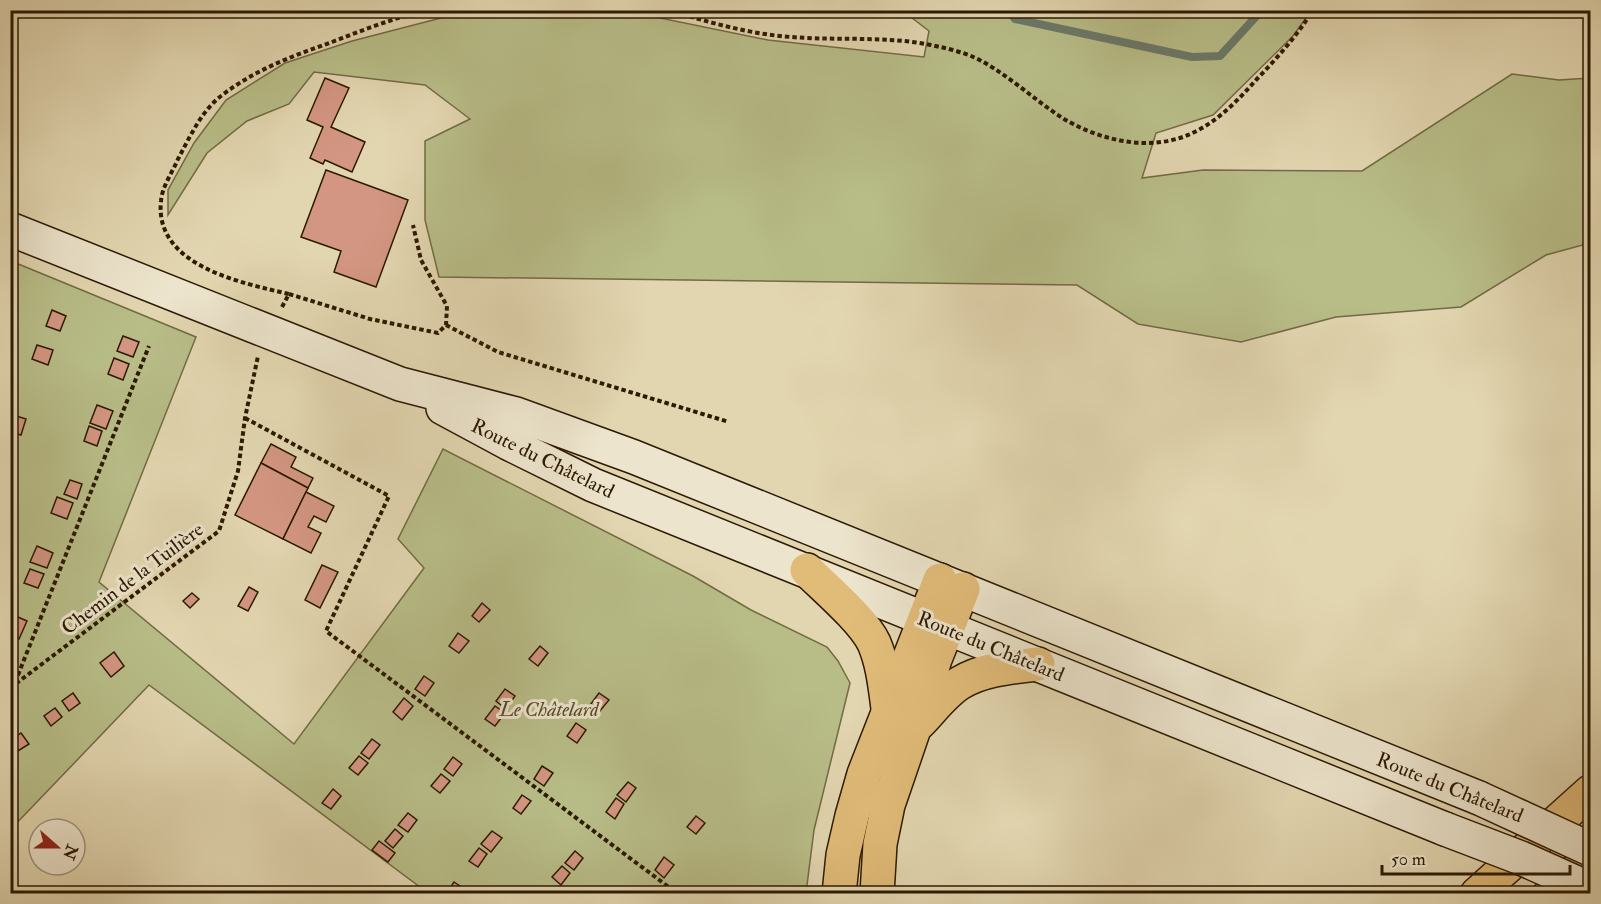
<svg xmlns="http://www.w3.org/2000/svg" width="1601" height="904" font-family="'IM FELL Double Pica',serif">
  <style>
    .green { fill: #b8bd88; stroke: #726b44; stroke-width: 1.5 }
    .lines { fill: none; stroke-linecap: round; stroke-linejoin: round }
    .stream { stroke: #6b7969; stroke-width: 8 }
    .building { fill: #d39682; stroke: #2c1900; stroke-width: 1.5 }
    .secondary-casing { stroke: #2c1900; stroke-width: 36 }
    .highway-casing { stroke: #2c1900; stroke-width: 36 }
    .path { stroke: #2c1900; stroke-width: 4; stroke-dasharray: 4.5 3; stroke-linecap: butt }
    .secondary { stroke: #ece4cc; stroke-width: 33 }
    .highway { stroke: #e1bb78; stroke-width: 33 }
    .secondary-bridge-casing { stroke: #2c1900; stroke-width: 36; stroke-linecap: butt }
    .secondary-bridge { stroke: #ece4cc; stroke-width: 33 }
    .labels { text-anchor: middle; stroke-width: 6; stroke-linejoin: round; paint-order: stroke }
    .street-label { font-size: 20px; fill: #2c1900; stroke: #ece4cc }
    .park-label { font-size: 20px; font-style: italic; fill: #564a29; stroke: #ece4cc }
  </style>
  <rect width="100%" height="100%" fill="#e2d6b0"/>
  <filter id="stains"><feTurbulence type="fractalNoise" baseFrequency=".00333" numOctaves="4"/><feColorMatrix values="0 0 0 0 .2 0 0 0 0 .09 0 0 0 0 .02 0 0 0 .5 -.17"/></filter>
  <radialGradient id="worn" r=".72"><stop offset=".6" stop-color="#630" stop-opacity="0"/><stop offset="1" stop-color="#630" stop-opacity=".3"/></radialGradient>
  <!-- green -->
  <g class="green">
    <path d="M524,11H626L768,40L924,57L929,31L903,11H1311L1293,36L1213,115L1156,133L1142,178L1203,170L1362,171L1512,74L1559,80L1590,78V243L1546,255L1461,307L1336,317L1241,342L1138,324L1077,285L439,277L425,220V141L470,119L425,85L314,72L289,104L247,121L207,153L168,215V190L194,143L226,100L285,63L352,41L464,12Z"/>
    <path d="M11,261L196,337L99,582L294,744L424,568L398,539L443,449L693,576L751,610L827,647L838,661L850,683L814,830L806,893H428L149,685L11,829Z"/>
  </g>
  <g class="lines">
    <!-- stream -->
    <path class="stream" d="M1008,10L1015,19L1192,57L1220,56L1262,10"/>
  </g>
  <!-- building -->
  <g class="building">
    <path d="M325,78L349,88L331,127L365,142L352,172L325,160L323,164L310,158L323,127L307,120Z"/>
    <path d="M326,170L408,200L376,287L334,272L341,251L301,237Z"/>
    <path d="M52,310L66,316L60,331L46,326Z"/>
    <path d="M123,336L139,342L133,357L117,351Z"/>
    <path d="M37,345L53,350L48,365L32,359Z"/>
    <path d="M114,358L129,364L123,380L108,374Z"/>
    <path d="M97,405L113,411L106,429L90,423Z"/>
    <path d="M10,414L26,419L21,435L10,432Z"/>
    <path d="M89,426L102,431L97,446L84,441Z"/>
    <path d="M271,444L296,457L291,467L313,478L308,488L261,463Z"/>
    <path d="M261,463L308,488L283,539L235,515Z"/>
    <path d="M70,480L82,484L77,499L64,494Z"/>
    <path d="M306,492L334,506L326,522L314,516L308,527L321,533L311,553L283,539Z"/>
    <path d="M57,497L73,503L67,519L51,513Z"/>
    <path d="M37,546L53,553L47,568L30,562Z"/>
    <path d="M322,565L338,572L320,608L305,600Z"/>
    <path d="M30,569L44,574L38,588L24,583Z"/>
    <path d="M249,587L258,592L248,611L238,606Z"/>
    <path d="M192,593L199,599L190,608L183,601Z"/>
    <path d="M482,603L490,610L479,622L472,616Z"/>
    <path d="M11,614L27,621L19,639L10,635Z"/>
    <path d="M458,633L469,641L459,653L449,646Z"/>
    <path d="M540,646L548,653L538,666L529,659Z"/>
    <path d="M114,652L124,666L111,677L100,663Z"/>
    <path d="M424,676L434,683L425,696L415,689Z"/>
    <path d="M505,689L515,696L506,709L496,701Z"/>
    <path d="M73,693L80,703L69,711L62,701Z"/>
    <path d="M599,693L609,700L599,712L590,705Z"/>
    <path d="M404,698L413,706L402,720L393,712Z"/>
    <path d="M495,706L505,713L495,726L485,719Z"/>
    <path d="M55,708L62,717L51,726L44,716Z"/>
    <path d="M576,723L586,730L577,743L567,736Z"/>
    <path d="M21,733L29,744L18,751L11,740Z"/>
    <path d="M372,739L380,745L369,759L361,753Z"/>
    <path d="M359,756L368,763L358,775L349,768Z"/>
    <path d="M453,757L462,764L453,776L444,769Z"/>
    <path d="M542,766L553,773L544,786L534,779Z"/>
    <path d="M441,774L450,781L440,793L431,786Z"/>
    <path d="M628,782L636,788L626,802L617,795Z"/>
    <path d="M333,789L341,796L331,809L322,803Z"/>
    <path d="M522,795L531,801L521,814L513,808Z"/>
    <path d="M616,798L624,804L615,819L606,812Z"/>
    <path d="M408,813L417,820L408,832L398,825Z"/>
    <path d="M696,816L705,823L696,834L687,827Z"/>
    <path d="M395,829L403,836L393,848L385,841Z"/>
    <path d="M492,831L502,838L491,852L481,844Z"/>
    <path d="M379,841L395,853L388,862L372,850Z"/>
    <path d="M479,848L487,854L478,867L469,861Z"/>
    <path d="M575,851L583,858L574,870L565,863Z"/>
    <path d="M664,857L674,865L664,878L655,870Z"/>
    <path d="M562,866L570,873L561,885L552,877Z"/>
    <path d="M454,882L463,888L460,894H446Z"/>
  </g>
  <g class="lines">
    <defs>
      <g id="secondary">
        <path d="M10,229L400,384L516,414L634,457L1479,798"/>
        <path d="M443,408L508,443L593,485L1445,829"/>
      </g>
      <g id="highway">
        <path d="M807,570C826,589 863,620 874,643C883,664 885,686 888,708"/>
        <path d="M919,723C932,710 944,693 960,683C983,669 1012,667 1038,664"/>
        <path d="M839,894L843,855L852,816L864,774L940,580"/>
        <path d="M877,894L880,844L888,805L915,726L935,659L963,589"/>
        <path d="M1477,894L1590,792"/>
        <path d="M1550,894L1590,858"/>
      </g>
    </defs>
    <!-- secondary casing -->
    <use href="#secondary" class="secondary-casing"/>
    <!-- highway casing -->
    <use href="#highway" class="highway-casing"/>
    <!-- path -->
    <g class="path">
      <path d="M668,10C708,22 749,34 791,37C841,41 891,35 940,47C950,49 961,52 971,56C1002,69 1034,100 1064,119C1105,143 1159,154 1202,128C1223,116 1240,98 1256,80C1277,58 1297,36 1313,10"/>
      <path d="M289,294L370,319L438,333L446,325L447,306L421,260L413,225"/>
      <path d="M282,307L289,294C242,283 154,266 161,201C162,187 172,173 178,159C191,135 202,109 225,93C257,69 295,55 332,42C363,30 394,18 427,10"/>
      <path d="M446,325L498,352L729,422"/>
      <path d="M245,418L389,496L326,631L678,894"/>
      <path d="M10,683L14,685L149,346"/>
      <path d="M10,688L219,531L238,471L245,418L258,356"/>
    </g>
    <!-- secondary -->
    <use href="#secondary" class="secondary"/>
    <!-- highway -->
    <use href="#highway" class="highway"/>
    <defs>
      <g id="secondary-bridge">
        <path d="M1479,798L1590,849"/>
        <path d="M1445,829L1521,858L1590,889"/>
      </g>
    </defs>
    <!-- secondary-bridge casing -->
    <use href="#secondary-bridge" class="secondary-bridge-casing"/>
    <!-- secondary-bridge -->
    <use href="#secondary-bridge" class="secondary-bridge"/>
  </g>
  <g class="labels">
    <!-- street labels -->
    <g class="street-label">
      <text transform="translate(543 458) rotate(26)" y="7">Route du Châtelard</text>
      <text transform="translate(132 578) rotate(-37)" y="7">Chemin de la Tuilière</text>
      <text transform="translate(991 646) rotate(22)" y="7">Route du Châtelard</text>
      <text transform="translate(1450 787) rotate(22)" y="7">Route du Châtelard</text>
    </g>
    <!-- park labels -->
    <g class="park-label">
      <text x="549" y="716">Le Châtelard</text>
    </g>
  </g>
  <!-- margin -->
  <rect width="1601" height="904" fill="none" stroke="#e2d6b0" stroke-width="36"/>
  <rect x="12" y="12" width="1577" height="880" fill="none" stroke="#2c1900" stroke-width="3"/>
  <rect x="18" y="18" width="1565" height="868" fill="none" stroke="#2c1900" stroke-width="1.5"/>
  <!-- north arrow -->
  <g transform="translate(57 847) rotate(111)"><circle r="28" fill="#ece4cc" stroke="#9f937a" stroke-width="1.5"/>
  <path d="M0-4.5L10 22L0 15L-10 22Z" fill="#8f2418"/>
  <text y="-9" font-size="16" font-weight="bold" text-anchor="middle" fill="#2c1900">N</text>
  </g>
  <!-- scale -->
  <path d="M1382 865v9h188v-9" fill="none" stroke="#2c1900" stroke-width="3"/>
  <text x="1391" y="865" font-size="18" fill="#2c1900" stroke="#ece4cc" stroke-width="4.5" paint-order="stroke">50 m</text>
  <rect width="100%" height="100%" filter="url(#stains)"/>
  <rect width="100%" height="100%" fill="url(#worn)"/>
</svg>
